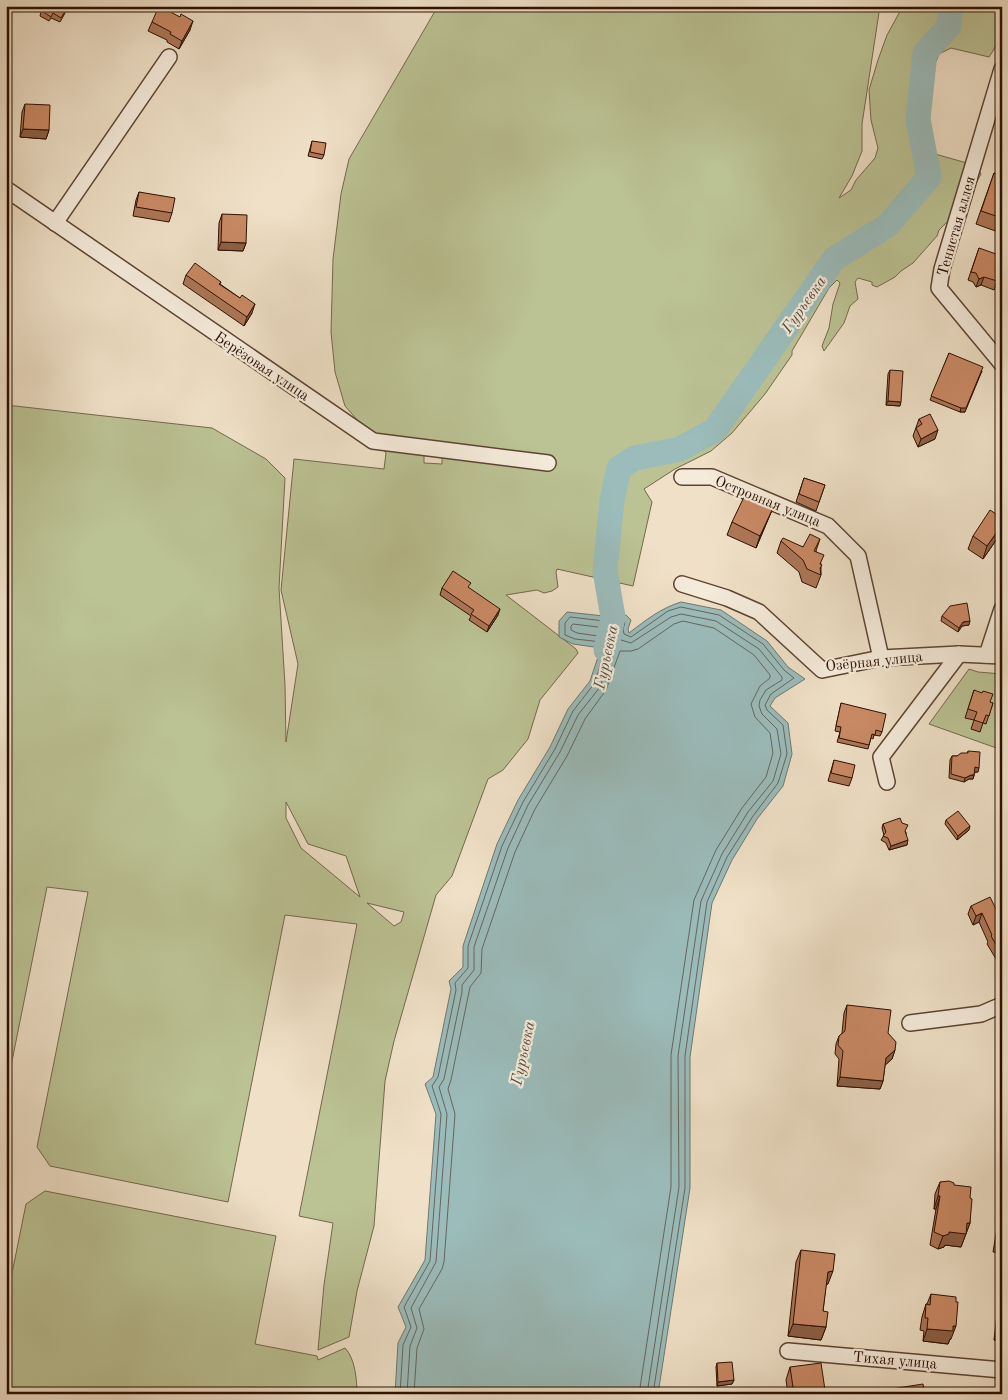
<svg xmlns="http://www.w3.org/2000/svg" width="1008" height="1400" font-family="'Old Standard TT',serif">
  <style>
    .green { fill: #bbc294; stroke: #74684a; fill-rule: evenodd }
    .water { fill: #9bbcbb; stroke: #6f7770 }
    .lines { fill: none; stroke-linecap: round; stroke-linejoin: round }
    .shore { stroke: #64665e; stroke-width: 1 }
    .river { stroke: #9bbcbb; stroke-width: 25 }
    .minor-casing { stroke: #5d4332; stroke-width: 18 }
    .minor { stroke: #f5ebdb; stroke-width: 15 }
    .wall { fill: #ad7657; stroke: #2c0f00 }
    .shaded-wall { fill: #8d6047; stroke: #2c0f00 }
    .building { fill: #c98965; stroke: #2c0f00 }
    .labels { text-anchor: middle; stroke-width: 4.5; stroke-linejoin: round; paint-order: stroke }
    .street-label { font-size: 15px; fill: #2c0f00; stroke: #f5ebdb }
    .water-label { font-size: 16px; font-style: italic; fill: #534c41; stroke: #f5ebdb }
  </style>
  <rect width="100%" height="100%" fill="#efe0c7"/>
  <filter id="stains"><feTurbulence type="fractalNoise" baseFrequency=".004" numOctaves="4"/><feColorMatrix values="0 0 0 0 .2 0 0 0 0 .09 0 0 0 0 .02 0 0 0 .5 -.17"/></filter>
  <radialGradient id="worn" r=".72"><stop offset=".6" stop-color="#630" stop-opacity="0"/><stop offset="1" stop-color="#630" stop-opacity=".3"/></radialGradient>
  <!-- green -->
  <g class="green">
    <path d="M438,6H880L862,124V151L852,176L839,198L851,190L856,180L875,158L878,148L871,120L869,90L878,60L887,35L903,6H1002C1002,25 1000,42 989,57L951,48L939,54L929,79L928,116L935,154L967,163L974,137L977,161L975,164L981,174L965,204L939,230L937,236L913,263L901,271L895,277L877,287L872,285V282L858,278L855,282L858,299L850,306L844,323L824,351L822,346L829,328L833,304L840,283L837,280L829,288L792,351V355L765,394L732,433L711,451L675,469L644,489L652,502L633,586L557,569L556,572L558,587L552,591L544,593L537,590L506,595L576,649L578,653L540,700L528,739L503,770L488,779L452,876L436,895L394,1041L385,1081L374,1226L357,1291L349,1337L318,1350L324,1285L333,1223L299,1216L357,924L285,915L228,1202L50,1166L37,1147L88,892L47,887L6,1091V405L212,428L266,459L285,478L279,588L285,685L286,742L298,664L281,590L294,459L384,469L386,453L345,406L335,372L331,332L333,259L341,194L349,159ZM424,450H442V464L424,463ZM286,802L308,844L346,856L360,897L301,848L286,818ZM367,903L404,912L401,922L394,926Z"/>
    <path d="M969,669L978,672L1002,674V750L929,724Z"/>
    <path d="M45,1191L276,1236L255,1344L317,1356L318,1360L345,1348C355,1358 357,1380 357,1394H6V1303L26,1204Z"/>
  </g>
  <!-- water -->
  <path class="water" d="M681,602L721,610L767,641L788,667L805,679L775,698L770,706L788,723L792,754L783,786L757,819L732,860L712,903L690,1057V1188L658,1394H395L398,1343L406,1327L398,1307L425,1260L436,1114L425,1084L433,1077L451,989L449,981L463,967V946L497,844L518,800L550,747L568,709L590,681L601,648L573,644L559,637V621L567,612L613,617L626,615L631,620L628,629L629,633C646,620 661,608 681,602Z"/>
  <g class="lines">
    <!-- shore -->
    <g class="shore">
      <path d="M400,1394L403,1345L411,1327L404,1307L430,1261L441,1114L432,1086L438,1077L456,990L455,983L468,968V946L502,846L523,802L555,749L573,711L594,684L606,649L605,645L602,642L575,639L565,635V623L570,617L613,622L623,621L625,623L623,629L624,634L631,637L668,611L681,607L719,615L763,644L784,670L794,678L771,694L765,705L767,710L783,725L787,754L778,783L753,816L727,857L707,902L685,1056V1188L653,1394"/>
      <path d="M407,1394L410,1346L417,1328L411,1308L436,1262L447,1114L439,1087L444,1079L462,992V985L474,970V947L508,848L528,805L560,752L578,715L600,687L612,652L611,643L605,637L577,633L571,630V626L573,624L615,629L621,640L631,643L671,617L681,614L716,621L759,649L782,677V680L766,690L760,700L759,706L762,714L777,729L781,754L773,781L748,812L722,854L701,901L678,1056L679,1187L647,1394"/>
      <path d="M414,1394L417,1348L424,1329L419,1309L442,1269L444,1262L455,1114L448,1089L451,1080L470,987L481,973L482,949L515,852L535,809L567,756L585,719L606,690L620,651H631L638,649L674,624L683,621L714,628L754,655L770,675V678L760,686L751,704L755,717L770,733L773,753L766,777L742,808L716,850L694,900L671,1055V1187L639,1394"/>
    </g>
    <!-- river -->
    <path class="river" d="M606,650L613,617L605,571L612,500L619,468L635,458L680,449L715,430L834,259L888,225L929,177L918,119L925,53L949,26L951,6"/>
    <defs>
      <g id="minor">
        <path d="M1002,69L942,269L939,288L1002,364"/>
        <path d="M6,189L373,441L548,463"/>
        <path d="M55,223L169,57"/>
        <path d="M682,477H712L828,526L858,556L881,658"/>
        <path d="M682,584L727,598L759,612L822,670L881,658L959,654L1002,656"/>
        <path d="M987,655L1002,609"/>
        <path d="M887,782L881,757L959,654"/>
        <path d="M910,1023L981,1014L1002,1005"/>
        <path d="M788,1351L1002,1370"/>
      </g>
    </defs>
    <!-- minor casing -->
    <use href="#minor" class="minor-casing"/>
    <!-- minor -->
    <use href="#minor" class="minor"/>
  </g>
  <!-- wall -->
  <g class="wall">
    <path d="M32,6H69L60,22L51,18L49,21L40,16L41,12Z"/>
    <path d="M152,22L190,30L179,49L167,42V40L148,31Z"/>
    <path d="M25,104L49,130L46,139L20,137L22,112Z"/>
    <path d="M312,141L324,155L322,159L308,156Z"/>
    <path d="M994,173L1002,176L1001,233L976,224Z"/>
    <path d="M139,192L172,213L169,222L133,216L136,200Z"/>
    <path d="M222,214L246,243L243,251L218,250L219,223Z"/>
    <path d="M979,248L998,260L1002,267L994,290L981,285L976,287L973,282L968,280Z"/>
    <path d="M186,275L221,282L220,284L240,298L252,313L244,326L183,284Z"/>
    <path d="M949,353L965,412H960L930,400Z"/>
    <path d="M890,370L900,406L886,405L888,374Z"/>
    <path d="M919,419L935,439L918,447L913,436Z"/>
    <path d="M804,478L825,485L816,511L796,502Z"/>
    <path d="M759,503L772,510L756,548L727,535L732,522Z"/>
    <path d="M1002,518V530L1001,533L983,559L968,549L973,536Z"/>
    <path d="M820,539L816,551L821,564V575L816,588L802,582L799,572L777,553L781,541L803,547Z"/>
    <path d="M442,588H469L498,615L487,632L469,620L471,616L440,595Z"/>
    <path d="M942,616L969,625L962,626L958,632L941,621Z"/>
    <path d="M974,690L990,702L993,703L986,724L983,723L980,732L971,729L974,720L965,718Z"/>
    <path d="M841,703L882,732L880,736L874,735L873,739L871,738L868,749L837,742L840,732L835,731Z"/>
    <path d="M968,751L978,772H975L973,779H969L964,782L949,778L950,760L952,756H957L968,753Z"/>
    <path d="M834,760L852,778L849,786L828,781Z"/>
    <path d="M946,820L969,830L957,840L945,824Z"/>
    <path d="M883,824L906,832L907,845L889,850L886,843L881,840L884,835L882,828Z"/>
    <path d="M971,906L1002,921V969L987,944L988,942L979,922L973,925L968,914Z"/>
    <path d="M847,1005L888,1033L895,1050L892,1059L885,1065L883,1081L880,1089L837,1086L839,1059L835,1054L836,1044L839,1036L842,1033L844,1013Z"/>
    <path d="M940,1182L954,1185L970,1198V1223L961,1247L945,1245L944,1247L938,1249L930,1245L936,1209H934L935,1194Z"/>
    <path d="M1002,1213V1253L993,1252L998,1222Z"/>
    <path d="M801,1250L828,1284H826L823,1311L826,1327L821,1340L788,1336L796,1262Z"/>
    <path d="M931,1294L951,1339H950L948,1344L923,1341L924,1331L920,1330L922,1317L926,1304H927Z"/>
    <path d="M1000,1305H1002V1341L994,1340L997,1314Z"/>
    <path d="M717,1363L734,1380L732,1384L717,1386L716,1367Z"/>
    <path d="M790,1367L824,1394H788L786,1380Z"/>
  </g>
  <!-- shaded-wall -->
  <g class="shaded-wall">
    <path d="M193,21L190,30L179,49L182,41Z"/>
    <path d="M23,129L49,130L46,139L20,137Z"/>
    <path d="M221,242L246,243L243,251L218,250Z"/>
    <path d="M984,277L981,285L976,287L979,279Z"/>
    <path d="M255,304L252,313L244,326L247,317Z"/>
    <path d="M982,371L965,412H960L961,408Z"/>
    <path d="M888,401L901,402L900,406L886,405Z"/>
    <path d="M938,430L935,439L918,447L921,439Z"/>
    <path d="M772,510L767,522L756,548L760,536Z"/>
    <path d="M1002,525V530L1001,533L983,559L987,546Z"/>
    <path d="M500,609L498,615L487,632L489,626Z"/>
    <path d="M970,621L969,625L962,626L958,632L959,628L963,622Z"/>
    <path d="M975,767L979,768L978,772H973Z"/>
    <path d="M971,775H974L973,779H969L964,782L965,778Z"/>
    <path d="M970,826L969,830L957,840L958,836Z"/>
    <path d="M908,840L907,845L889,850L891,846Z"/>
    <path d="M982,913L979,922L973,925L976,916Z"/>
    <path d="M895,1050L892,1059L883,1067L886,1058Z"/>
    <path d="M840,1077L883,1081L880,1089L837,1086Z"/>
    <path d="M938,1196H940L936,1209H934Z"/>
    <path d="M967,1223H970L961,1247L945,1245L944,1247L938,1249L943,1236L949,1232Z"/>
    <path d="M833,1271L828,1284L823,1285L828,1272Z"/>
    <path d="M793,1324L826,1327L821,1340L788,1336Z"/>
    <path d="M953,1326H956L951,1339H950L948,1344L923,1341L927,1329Z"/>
    <path d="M998,1332H1002V1341L994,1340Z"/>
    <path d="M734,1380L732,1384L717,1386L718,1382Z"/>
    <path d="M825,1390L824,1394H799Z"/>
  </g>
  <!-- building -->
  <g class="building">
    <path d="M41,6H68L61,18L53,13L51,17L42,11L44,8Z"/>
    <path d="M159,6L180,17L181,14L193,21L182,41L170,34L171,32L152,22Z"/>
    <path d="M25,104L50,105L49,130L23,129Z"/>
    <path d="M312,141L326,143L324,155L310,152Z"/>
    <path d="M994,173L1002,176V218L981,211Z"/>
    <path d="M139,192L175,198L172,213L136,207Z"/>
    <path d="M222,214L247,215L246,243L221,242Z"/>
    <path d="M979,248L999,255L998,260L1002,261V267L997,281L984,277L979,279L976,273L971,272Z"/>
    <path d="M195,263L221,282L219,284L240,298L242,295L255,304L247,317L186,275Z"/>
    <path d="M949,353L983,367L966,408H961L931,396Z"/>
    <path d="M890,370L903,371L901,402L888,401Z"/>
    <path d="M930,414L938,430L921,439L916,428L922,424L919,419Z"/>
    <path d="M804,478L825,485L819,502L799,494Z"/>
    <path d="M747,494H751L756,496L759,503L772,510L760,536L732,522L744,497Z"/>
    <path d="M990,510L1002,518V525L987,546L973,536Z"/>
    <path d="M810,534L820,539L814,551L824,555L820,564L822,565L820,568L821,575L807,569L803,560L781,541L783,538L803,547Z"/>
    <path d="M453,571L471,583L468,587L500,609L489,626L471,614L474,610L442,588Z"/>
    <path d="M967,603L970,621L963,622L959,628L942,616L950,606Z"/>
    <path d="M974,690L982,693L983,691L993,694L990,702L993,703L989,716L986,715L983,723L974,720L977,712L968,709Z"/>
    <path d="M841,703L886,714L882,732L876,730L875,735L872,734L869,745L839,738L841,727L836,726Z"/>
    <path d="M968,751L980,752L979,768L975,767L974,775H971L965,778L951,774L952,756H957L961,753H968Z"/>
    <path d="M834,760L855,765L852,778L831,773Z"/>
    <path d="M958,811L970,826L958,836L946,820Z"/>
    <path d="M900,818L902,823L908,825L905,831L908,840L891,846L888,838L883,836L886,832L883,824Z"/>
    <path d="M990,897L1002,921V955L991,936L992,935L982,913L976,916L971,906Z"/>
    <path d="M847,1005L891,1010L888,1033L896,1042L895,1050L886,1058L883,1081L840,1077L843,1051L838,1045L839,1036L845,1031Z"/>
    <path d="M949,1181L954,1183V1185L971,1187L970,1198L972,1199L970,1223H967L966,1234L949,1232V1234L943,1236L934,1232L940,1196H938L940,1182Z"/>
    <path d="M1002,1217V1240L998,1239Z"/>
    <path d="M801,1250L835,1254L833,1271L828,1272L823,1311L828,1312L826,1327L793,1324Z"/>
    <path d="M931,1294L956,1297V1302H958L956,1326H953V1331L927,1329L928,1318H925L926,1304L930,1305Z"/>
    <path d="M1000,1305H1002V1332H998Z"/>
    <path d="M732,1362L734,1380L718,1382L717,1363Z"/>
    <path d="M821,1363L825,1390L794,1394L790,1367Z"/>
    <path d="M923,1384L925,1394H892L891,1389Z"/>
  </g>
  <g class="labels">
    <!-- street labels -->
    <g class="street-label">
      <text transform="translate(956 226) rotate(-74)" y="5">Тенистая аллея</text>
      <text transform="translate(262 366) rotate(34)" y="5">Берёзовая улица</text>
      <text transform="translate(768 501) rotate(22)" y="5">Островная улица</text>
      <text transform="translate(874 661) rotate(-6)" y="5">Озёрная улица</text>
      <text transform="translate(895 1360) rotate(5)" y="5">Тихая улица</text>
    </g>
    <!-- water labels -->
    <g class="water-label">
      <text transform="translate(803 304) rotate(-55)" y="6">Гурьевка</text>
      <text transform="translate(605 657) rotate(-78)" y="6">Гурьевка</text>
      <text transform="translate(522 1053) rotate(-78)" y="6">Гурьевка</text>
    </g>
  </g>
  <!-- margin -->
  <rect width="1008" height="1400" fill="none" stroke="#efe0c7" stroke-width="25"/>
  <rect x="8" y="8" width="993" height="1385" fill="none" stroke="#2c0f00" stroke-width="2.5"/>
  <rect x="12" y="12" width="983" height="1375" fill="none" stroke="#2c0f00"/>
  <rect width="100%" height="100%" filter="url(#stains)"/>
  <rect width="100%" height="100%" fill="url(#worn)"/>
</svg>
